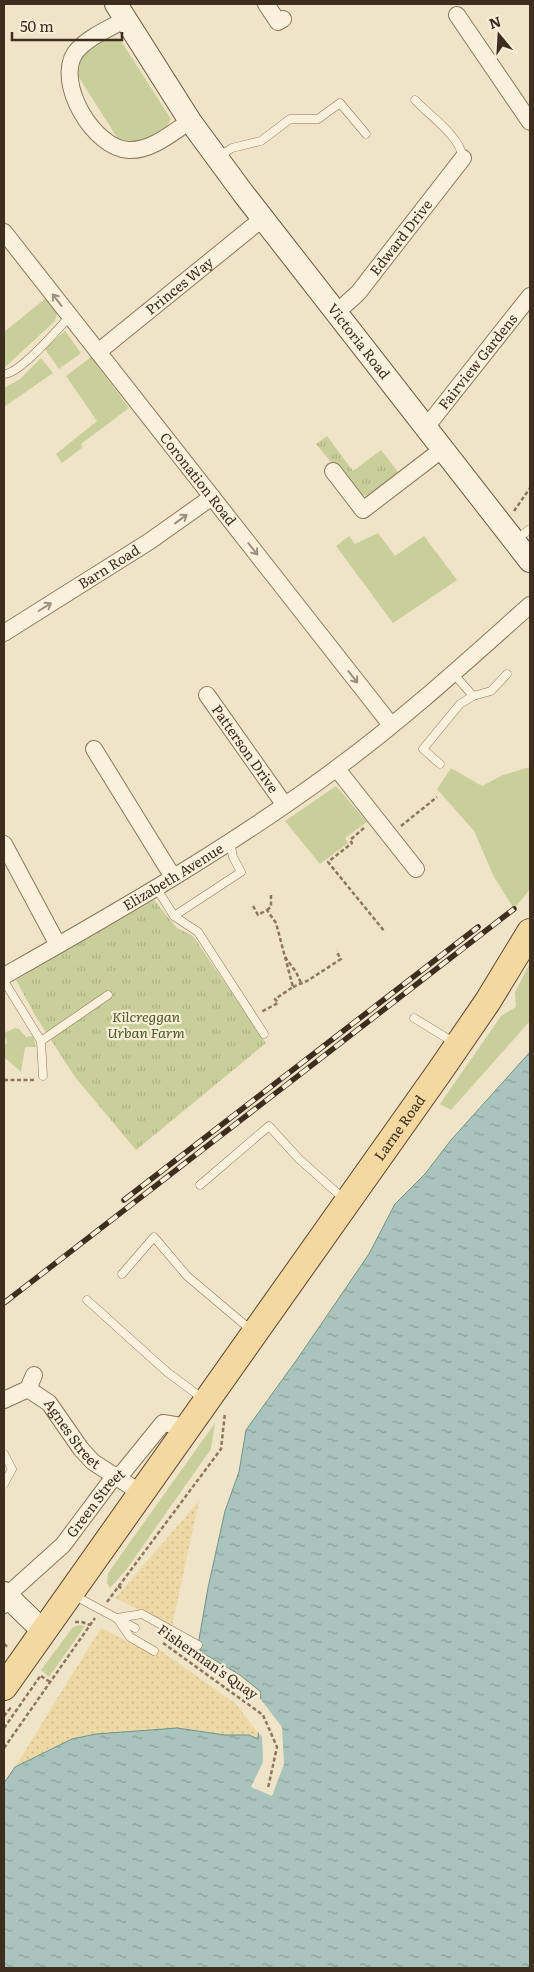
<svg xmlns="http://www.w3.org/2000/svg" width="534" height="1972" font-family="Literata,serif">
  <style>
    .green { fill: #c9cf9b }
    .sand { fill: url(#sand-dots) }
    .park { fill: url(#park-tufts) }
    .water { fill: url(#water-ripples); stroke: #6f938a }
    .pier { fill: #f0e4c8 }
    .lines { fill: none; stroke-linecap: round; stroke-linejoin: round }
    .lane-casing { stroke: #8d765c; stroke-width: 9 }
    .street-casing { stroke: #8d765c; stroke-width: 18 }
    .secondary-casing { stroke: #6f573f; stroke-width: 24 }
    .primary-casing { stroke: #5b4430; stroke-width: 28 }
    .path { stroke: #8d765c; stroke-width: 2.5; stroke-dasharray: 4 2.5; stroke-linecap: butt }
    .lane { stroke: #faf1dc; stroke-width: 8 }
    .street { stroke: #faf1dc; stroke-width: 16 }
    .secondary { stroke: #faf1dc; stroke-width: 22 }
    .primary { stroke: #f3d9a0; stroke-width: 26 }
    .rail-casing { stroke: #3d2e20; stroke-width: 5.5 }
    .rail { stroke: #f7eed8; stroke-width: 4; stroke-dasharray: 11; stroke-linecap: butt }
    .oneway { stroke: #9c907e }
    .labels { text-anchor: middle; stroke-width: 4.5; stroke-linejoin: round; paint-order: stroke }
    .street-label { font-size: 14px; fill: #3d2e20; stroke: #f7eed8 }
    .park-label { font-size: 14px; font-style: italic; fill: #4d5a26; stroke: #f7eed8 }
  </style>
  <defs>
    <pattern id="sand-dots" width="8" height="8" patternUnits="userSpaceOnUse" patternTransform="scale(1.25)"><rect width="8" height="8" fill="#ecd9a5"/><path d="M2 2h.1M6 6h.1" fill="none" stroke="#cbbb8e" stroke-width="1.8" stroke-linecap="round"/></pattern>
    <pattern id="park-tufts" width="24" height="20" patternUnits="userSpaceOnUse" patternTransform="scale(1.25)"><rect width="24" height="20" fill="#c9cf9b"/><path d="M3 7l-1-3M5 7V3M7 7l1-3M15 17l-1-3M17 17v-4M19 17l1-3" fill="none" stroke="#aeb285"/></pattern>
    <pattern id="water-ripples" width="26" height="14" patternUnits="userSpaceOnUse" patternTransform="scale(1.25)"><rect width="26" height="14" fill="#a9c4bc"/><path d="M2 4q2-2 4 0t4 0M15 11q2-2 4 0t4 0" fill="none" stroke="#8ba098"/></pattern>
  </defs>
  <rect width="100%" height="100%" fill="#f0e4c8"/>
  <!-- green -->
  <g class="green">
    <path d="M116,38L121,41L171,119L166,128L150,138L131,142L118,139L78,76L81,57L106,40Z"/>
    <path d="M46,298L57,313L55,321L4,368V332Z"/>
    <path d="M65,331L81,353L59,369L44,348Z"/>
    <path d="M91,357L129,408L81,444L83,447L62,463L56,454L97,421L66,376Z"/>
    <path d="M41,358L53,373L4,407V388L20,379Z"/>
    <path d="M378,533L395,556L424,536L457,580L393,623L336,546L349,536L355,544Z"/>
    <path d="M530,767V889L514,909L494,877L474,831L437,789L451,768L482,786L503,775Z"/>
    <path d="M336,786L367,822L345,838L348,843L320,864L285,821Z"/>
    <path d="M530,963V1021L451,1110L440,1104L501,1016L516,1007L515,992Z"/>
    <path d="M15,1028L19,1029L26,1037L33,1036L36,1047H25L21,1072L4,1057V1045L7,1043L4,1033Z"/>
    <path d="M215,1423L211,1449L126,1570L110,1588L107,1583L108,1573Z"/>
    <path d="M80,1625L85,1626L49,1677L41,1670L73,1627Z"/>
  </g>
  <!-- sand -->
  <g class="sand">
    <path d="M199,1501L172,1626L115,1598L123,1589Z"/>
    <path d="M101,1628L151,1654L157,1648L236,1704L258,1733V1739L249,1735H225L72,1739L15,1767Z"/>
  </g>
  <!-- park -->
  <g class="park">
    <path d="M327,436L353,471L381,450L398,472L368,495L362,496L356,492L316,444Z"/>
    <path d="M154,900L177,928L193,936L266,1043L136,1150L75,1077L36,1017L16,980Z"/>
  </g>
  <!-- water -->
  <path class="water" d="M530,1052V1968H4V1783L15,1767L72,1739L96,1734L177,1728L225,1735H249L258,1739L261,1692L240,1675L201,1652L198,1645L208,1588L225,1511L239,1472L246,1430L298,1358L369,1254L395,1204L425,1174L451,1140Z"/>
  <!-- pier -->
  <path class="pier" d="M259,1697L282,1727L284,1764L272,1796L251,1787L263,1762L262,1737L256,1730Z"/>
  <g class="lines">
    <defs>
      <g id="lane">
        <path d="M415,100C430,116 460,136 463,158"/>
        <path d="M218,157L232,148L261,141L290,119H318L340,103L366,134"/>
        <path d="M4,374C20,374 57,330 70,316"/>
        <path d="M516,540L530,529"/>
        <path d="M453,673L473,696"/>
        <path d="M440,764L423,749L460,704L473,696L491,691L507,674"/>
        <path d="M157,889L174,916L198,932L264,1034"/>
        <path d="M174,916L241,872L233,857L230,841"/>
        <path d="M4,981L41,1041L43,1076"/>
        <path d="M414,1018L455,1043"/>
        <path d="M41,1041L108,995"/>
        <path d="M200,1185L269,1126L299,1159L344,1199"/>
        <path d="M122,1274L154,1237L187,1276L251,1330"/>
        <path d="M87,1300L167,1372L202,1398"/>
        <path d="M4,1454L12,1469L4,1484"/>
        <path d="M75,1596L135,1628"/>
        <path d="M154,1651L130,1637L117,1618L142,1614L198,1645"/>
      </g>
      <g id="street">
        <path d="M266,4L278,22L283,19"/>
        <path d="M457,15L530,122"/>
        <path d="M126,19C110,28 86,38 75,53C55,83 94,149 129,150C151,151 172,133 190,121"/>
        <path id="s1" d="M4,232L391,725"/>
        <path id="s2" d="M336,313L358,293L463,158"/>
        <path id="s3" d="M98,352L262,219"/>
        <path id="s4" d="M427,426L530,296"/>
        <path d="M333,471L363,510L444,448"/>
        <path id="s5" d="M4,633L150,541L212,497"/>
        <path id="s6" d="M207,695L284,804"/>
        <path d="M94,749L173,877"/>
        <path d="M337,769L416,869"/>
        <path d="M4,844L58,945"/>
        <path id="s7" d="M4,976C117,912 232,846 337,768C405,718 467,661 530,605"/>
        <path id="s8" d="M28,1389L49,1403L81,1449L93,1462L141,1493"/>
        <path d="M4,1400L28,1389L34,1375"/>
        <path id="s9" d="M4,1605L14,1589L63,1545L110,1482L124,1471L163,1423L187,1427"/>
      </g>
      <g id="secondary">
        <path id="s10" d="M116,4L190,121L243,193L530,561"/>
        <path d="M4,1593L44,1632"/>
      </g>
      <g id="primary">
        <path id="s11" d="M4,1687L440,1071L488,1001L530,932"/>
      </g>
    </defs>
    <!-- lane casing -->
    <use href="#lane" class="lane-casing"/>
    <!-- street casing -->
    <use href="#street" class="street-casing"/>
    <!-- secondary casing -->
    <use href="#secondary" class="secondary-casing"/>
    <!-- primary casing -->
    <use href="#primary" class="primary-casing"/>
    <!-- path -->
    <g class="path">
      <path d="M514,511L530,488"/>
      <path d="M401,826L437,797"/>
      <path d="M364,828L350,840L352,843L328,862L385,932"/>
      <path d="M253,906L258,915L267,910L276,923L293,987L275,999L278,1003L261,1012"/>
      <path d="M267,910L271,907V895"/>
      <path d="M285,957L296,972L301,983"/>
      <path d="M293,987L307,981L341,959L336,951"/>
      <path d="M4,1080H35"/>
      <path d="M118,1586L123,1589"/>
      <path d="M107,1602L221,1449L225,1413"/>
      <path d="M75,1622H82L90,1625"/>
      <path d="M163,1643L263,1715L277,1747L268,1788"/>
      <path d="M4,1644L9,1648"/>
      <path d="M41,1676L50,1682"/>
      <path d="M4,1716L12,1706"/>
      <path d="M4,1728L41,1675"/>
      <path d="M4,1748L95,1618"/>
    </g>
    <!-- lane -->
    <use href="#lane" class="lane"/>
    <!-- street -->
    <use href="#street" class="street"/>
    <!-- secondary -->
    <use href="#secondary" class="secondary"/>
    <!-- primary -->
    <use href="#primary" class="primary"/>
    <defs>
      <g id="rail">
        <path d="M124,1200L478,927"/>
        <path d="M4,1303L514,909"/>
      </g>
    </defs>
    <!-- rail casing -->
    <use href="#rail" class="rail-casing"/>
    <!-- rail -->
    <use href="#rail" class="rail"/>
  </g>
  <!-- one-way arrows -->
  <defs><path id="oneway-shaft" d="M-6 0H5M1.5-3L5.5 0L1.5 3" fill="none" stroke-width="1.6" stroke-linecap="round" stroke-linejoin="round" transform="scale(1.25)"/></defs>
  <g class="oneway">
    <use href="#oneway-shaft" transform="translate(57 300) rotate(-128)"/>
    <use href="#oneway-shaft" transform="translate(181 519) rotate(-36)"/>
    <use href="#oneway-shaft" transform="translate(253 549) rotate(52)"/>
    <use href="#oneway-shaft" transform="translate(45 607) rotate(-32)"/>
    <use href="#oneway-shaft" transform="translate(353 677) rotate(52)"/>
  </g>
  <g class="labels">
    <!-- street labels -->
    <g class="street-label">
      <text dy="5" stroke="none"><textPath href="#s2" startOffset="100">Edward Drive</textPath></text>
      <text dy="5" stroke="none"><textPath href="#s3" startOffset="105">Princes Way</textPath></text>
      <text dy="5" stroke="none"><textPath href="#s10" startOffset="416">Victoria Road</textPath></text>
      <text dy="5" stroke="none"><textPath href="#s4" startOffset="82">Fairview Gardens</textPath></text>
      <text dy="5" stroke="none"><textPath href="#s1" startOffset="314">Coronation Road</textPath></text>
      <text dy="5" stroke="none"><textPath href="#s5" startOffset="124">Barn Road</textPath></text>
      <text dy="5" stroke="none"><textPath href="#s6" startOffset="66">Patterson Drive</textPath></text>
      <text dy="5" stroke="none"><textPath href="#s7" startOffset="196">Elizabeth Avenue</textPath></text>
      <text dy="5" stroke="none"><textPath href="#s11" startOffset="685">Larne Road</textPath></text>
      <text dy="5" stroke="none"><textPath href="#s8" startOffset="64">Agnes Street</textPath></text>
      <text dy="5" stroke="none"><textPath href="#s9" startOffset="138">Green Street</textPath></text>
      <text transform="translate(208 1662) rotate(35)" y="5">Fisherman's Quay</text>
    </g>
    <!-- park labels -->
    <g class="park-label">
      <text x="146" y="1022">Kilcreggan<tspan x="146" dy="16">Urban Farm</tspan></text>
    </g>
  </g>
  <!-- border -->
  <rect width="534" height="1972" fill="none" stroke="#3d2e20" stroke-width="10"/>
  <!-- north arrow -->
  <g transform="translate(499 35) rotate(342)" stroke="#f7eed8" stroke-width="4" paint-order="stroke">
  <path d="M0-4L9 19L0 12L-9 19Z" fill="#3d2e20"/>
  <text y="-8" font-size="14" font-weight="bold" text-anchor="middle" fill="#3d2e20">N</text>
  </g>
  <!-- scale -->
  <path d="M12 32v8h110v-8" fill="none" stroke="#3d2e20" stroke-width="2.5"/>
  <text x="20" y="32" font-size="15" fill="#3d2e20" stroke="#f7eed8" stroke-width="4" paint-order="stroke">50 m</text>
</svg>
